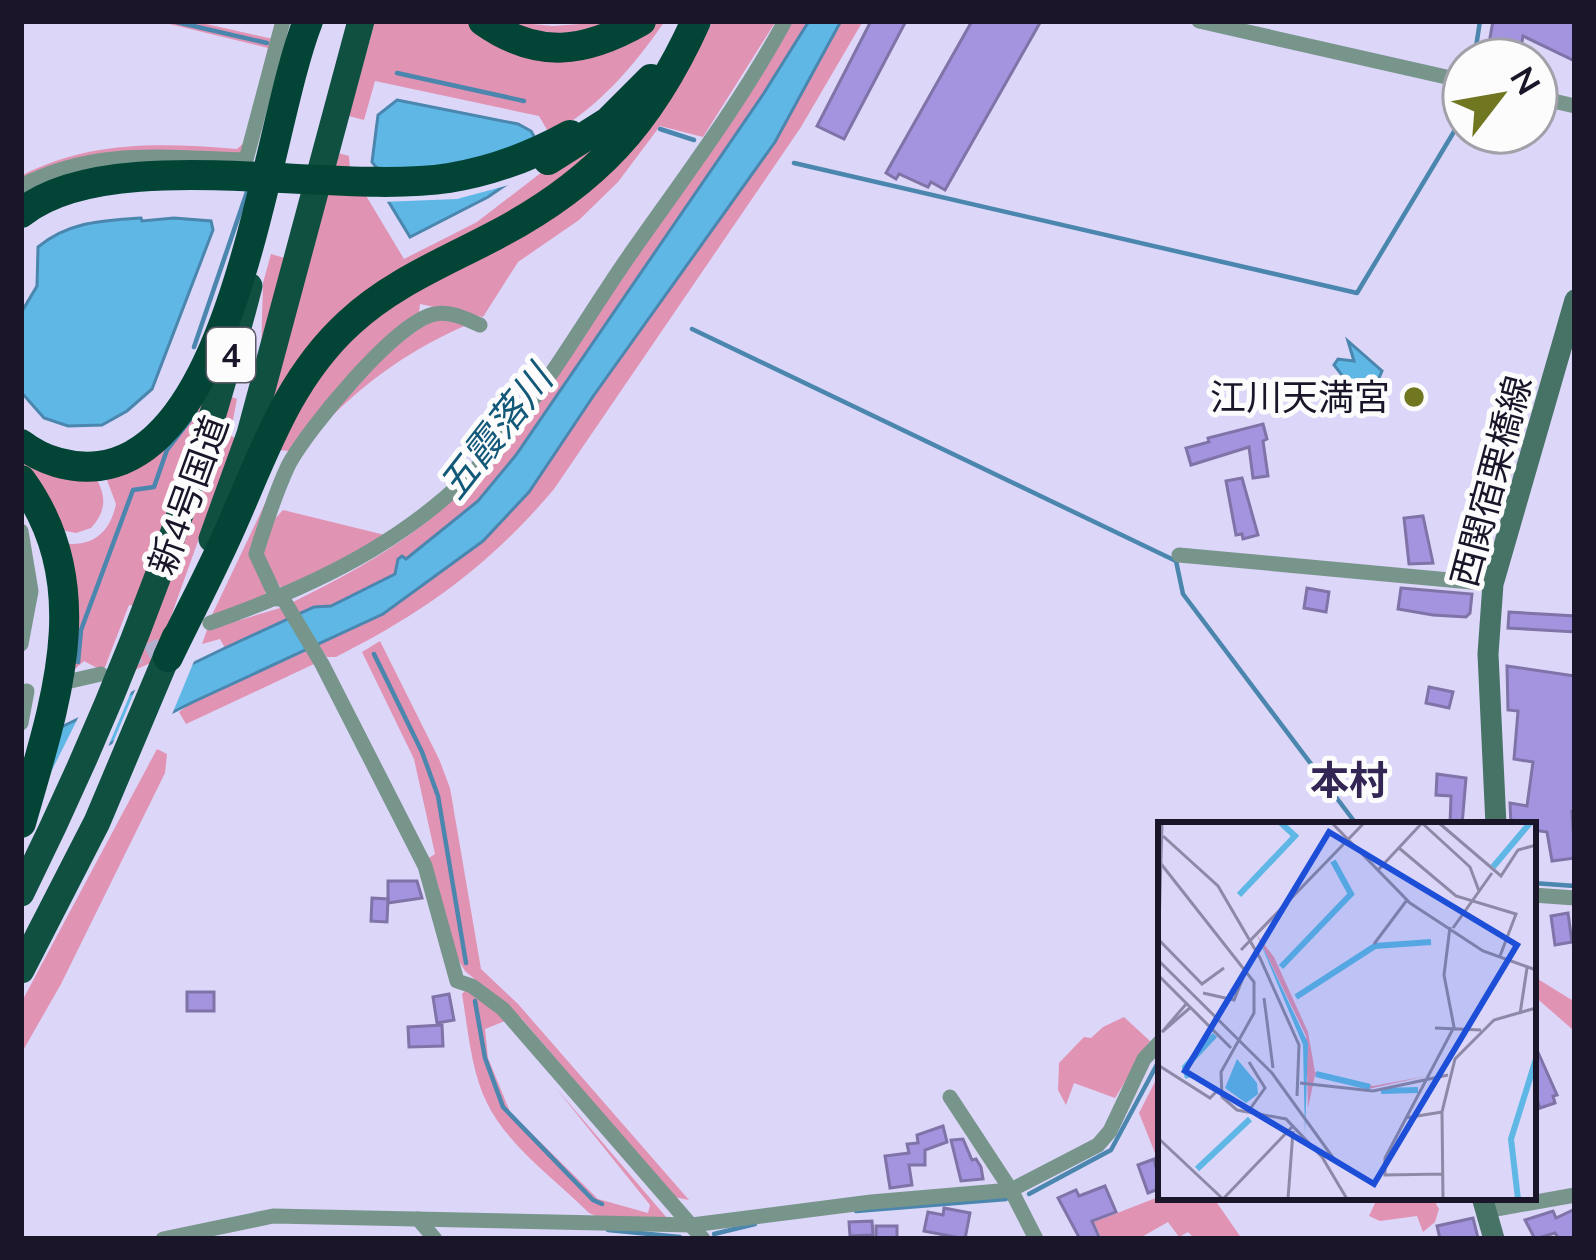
<svg xmlns="http://www.w3.org/2000/svg" width="1596" height="1260" font-family="Mulish,'Noto Sans JP',sans-serif">
  <style>
    .green { fill: #e193b3 }
    .water { fill: #5eb7e5; stroke: #4a86ad; stroke-width: 3 }
    .pier { fill: #dcd6f9 }
    .lines { fill: none; stroke-linecap: round; stroke-linejoin: round }
    .stream { stroke: #4a86ad; stroke-width: 4.5 }
    .building { fill: #a493de; stroke: #7f73a8; stroke-width: 3 }
    .minor-tunnel { stroke: #b5afcf; stroke-width: 15; stroke-dasharray: 15 8; stroke-linecap: butt }
    .minor { stroke: #78958c; stroke-width: 15 }
    .secondary { stroke: #467366; stroke-width: 21 }
    .trunk { stroke: #0f5041; stroke-width: 27 }
    .motorway { stroke: #024436; stroke-width: 30 }
    .motorway-bridge { stroke: #024436; stroke-width: 30 }
    .poi-dot { fill: #717721; stroke: #fcfcfc; stroke-width: 4.5 }
    .labels { text-anchor: middle; stroke-width: 10; stroke-linejoin: round; paint-order: stroke }
    .shield { fill: #fcfcfc; stroke: #5e5a68; stroke-width: 3 }
    .shield-label { font-size: 33px; font-weight: bold; fill: #1a1529 }
    .poi-label { font-size: 36px; fill: #1a1529; stroke: #fcfcfc; text-anchor: end }
    .street-label { font-size: 36px; fill: #1a1529; stroke: #fcfcfc }
    .water-label { font-size: 39px; font-style: italic; fill: #125878; stroke: #fcfcfc }
    .neighbourhood-label { font-size: 39px; font-weight: bold; fill: #332654; stroke: #fcfcfc }
    .inset-river { fill: none; stroke: #5eb7e5; stroke-width: 6 }
    .inset-road { fill: none; stroke: #8e89a6; stroke-width: 3 }
    .view { fill: #1d4ed8; fill-opacity: 0.15; stroke: #1d4ed8; stroke-width: 6 }
    .inset-edge { fill: none; stroke: #1a1529; stroke-width: 6 }
  </style>
  <rect width="100%" height="100%" fill="#dcd6f9"/>
  <!-- green -->
  <g class="green">
    <path d="M157,21H193L273,39L245,149L242,153C156,166 109,136 21,182V176C90,140 161,143 237,149L246,141L268,48Z"/>
    <path d="M375,21H469L499,42L665,21C633,67 599,107 550,135L539,116L375,81L364,120L349,116Z"/>
    <path d="M501,21L553,26L622,21C577,41 546,40 501,21Z"/>
    <path d="M713,21H776L703,137L660,126L618,182L579,220L518,262L483,317L420,304L419,313L292,451L274,450L306,389L374,315L498,246L692,61Z"/>
    <path d="M792,21H809L764,93L516,455L478,501L399,564L396,573L330,606L314,607L299,615L293,602C374,562 429,529 491,461Z"/>
    <path d="M841,21H863L801,127L554,489C489,566 425,612 336,657H327L318,645L383,614L529,492L594,395L775,142Z"/>
    <path d="M602,138L579,171L443,251L268,411L338,153L349,156L350,169L404,259L477,222L542,172Z"/>
    <path d="M271,254L288,259L261,355L263,283Z"/>
    <path d="M432,319L469,324C413,348 370,378 327,421L383,356Z"/>
    <path d="M224,347L134,606L129,605L105,667L99,669L84,661L74,670L62,543C92,548 110,533 116,504L104,472Z"/>
    <path d="M234,377L232,397L237,399L230,435L235,438L155,661L128,673Z"/>
    <path d="M21,454L97,480C107,498 105,513 91,528L76,533L61,530L21,472Z"/>
    <path d="M280,472L253,547L266,589L265,595L211,617Z"/>
    <path d="M283,510L389,536L282,589L261,559L273,521Z"/>
    <path d="M280,608L291,620L225,648L220,639L202,644L207,630Z"/>
    <path d="M380,641L439,759L450,788L481,969L518,1004L689,1200L674,1197L522,1019L465,971L452,949L438,885L427,859L435,854L414,759L362,652Z"/>
    <path d="M309,650L314,664L186,724L179,712L193,702Z"/>
    <path d="M157,749L167,754L165,773L61,984L21,1054V1003Z"/>
    <path d="M1533,976L1575,1002V1039L1572,1029L1533,995Z"/>
    <path d="M466,990L481,997L505,1021L485,1029L488,1058L510,1112L598,1199L648,1213L650,1205L555,1087L667,1218H601L589,1213C556,1180 508,1146 487,1103C471,1071 468,1029 462,994Z"/>
    <path d="M1124,1017L1150,1041L1115,1098L1074,1083L1066,1105L1058,1090L1059,1063L1084,1037L1091,1038L1103,1027Z"/>
    <path d="M1159,1074L1161,1078V1168L1139,1113Z"/>
    <path d="M1161,1196L1213,1197L1242,1239H1195L1188,1232L1179,1237L1168,1222L1138,1239H1102L1094,1222Z"/>
    <path d="M1378,1197H1432L1439,1209L1435,1222L1423,1232L1417,1216L1380,1221L1369,1216Z"/>
  </g>
  <!-- water -->
  <g class="water">
    <path d="M809,21H841L775,142L594,395L529,492L483,541L383,614L193,702L39,779L51,732L225,648L314,607L331,606L395,574L398,559L402,556L406,559L478,501L516,455L764,93Z"/>
    <path d="M397,100L518,124L531,131L546,157L488,197L410,237L379,186L384,177L372,162L378,115Z"/>
    <path d="M141,218L142,221L174,218L211,221L213,230L152,389L127,411L102,425L68,426L44,418L21,392V313L37,286L38,247C69,221 103,221 141,218Z"/>
    <path d="M1348,341L1382,371L1370,399L1356,393L1334,365L1338,359L1354,361Z"/>
  </g>
  <!-- pier -->
  <g class="pier">
    <path d="M550,161L520,182L457,199L382,202L373,188Z"/>
    <path d="M197,654L168,724L109,752L138,683Z"/>
    <path d="M134,685L105,754L46,782L82,710Z"/>
  </g>
  <g class="lines">
    <!-- stream -->
    <g class="stream">
      <path d="M172,21L267,43"/>
      <path d="M1474,60L1480,21"/>
      <path d="M397,73L524,101"/>
      <path d="M660,129L694,140"/>
      <path d="M794,163L1357,293L1464,115"/>
      <path d="M692,329L1176,561L1183,594L1357,825"/>
      <path d="M194,347L248,189"/>
      <path d="M374,654L422,752L438,796L466,963"/>
      <path d="M78,662L81,630L133,490L154,487L167,450L196,412"/>
      <path d="M1533,883L1575,886"/>
      <path d="M475,1001L485,1058L503,1107L593,1200L602,1204"/>
      <path d="M1029,1194L1111,1150L1161,1057"/>
      <path d="M856,1211L1006,1199"/>
      <path d="M608,1230L680,1237"/>
      <path d="M714,1234L755,1224"/>
    </g>
  </g>
  <!-- building -->
  <g class="building">
    <path d="M871,21H906L844,139L817,126Z"/>
    <path d="M972,21H1041L945,190L931,182L928,187L899,174L896,179L886,173Z"/>
    <path d="M1493,21H1575V61L1523,36L1519,60L1487,54Z"/>
    <path d="M1263,424L1267,439L1263,441L1268,476L1253,478L1249,447L1191,465L1186,448L1209,442L1208,438Z"/>
    <path d="M1242,478L1258,535L1243,539L1242,534L1236,535L1226,481Z"/>
    <path d="M1423,516L1433,563L1409,564L1404,518Z"/>
    <path d="M1307,588L1329,592L1326,612L1304,608Z"/>
    <path d="M1401,588L1472,594L1470,613L1466,617L1433,615L1398,609Z"/>
    <path d="M1509,612L1575,616V632L1508,628Z"/>
    <path d="M1507,666L1575,676V813L1572,812L1575,858L1552,861L1547,832L1533,830V825H1511L1510,803L1527,806L1533,762L1514,759L1518,711L1508,710Z"/>
    <path d="M1429,687L1453,692L1449,708L1426,703Z"/>
    <path d="M1437,774L1466,778L1462,825H1450L1451,796L1436,795Z"/>
    <path d="M388,881H417L422,898L388,903Z"/>
    <path d="M372,898L388,899L387,922L371,921Z"/>
    <path d="M1568,913L1572,942L1555,945L1551,916Z"/>
    <rect x="187" y="992" width="27" height="19"/>
    <path d="M449,994L454,1020L437,1023L433,997Z"/>
    <path d="M442,1025L443,1046L409,1047L408,1027Z"/>
    <path d="M1533,1041L1557,1095L1553,1096L1555,1103L1540,1108L1533,1089Z"/>
    <path d="M943,1126L947,1142L925,1150V1165H909L912,1185L890,1188L885,1156L909,1153L907,1144L918,1143L917,1135Z"/>
    <path d="M963,1139L972,1160L976,1159L981,1167L983,1179L961,1181L951,1140Z"/>
    <path d="M1154,1159L1161,1188L1148,1193L1138,1165Z"/>
    <path d="M1105,1186L1116,1212L1092,1221L1100,1239H1080L1058,1198L1076,1190L1079,1196Z"/>
    <path d="M944,1208L970,1213L965,1239L924,1231L928,1212L943,1215Z"/>
    <path d="M1575,1209V1239H1559L1555,1233L1535,1239L1525,1220L1553,1211L1556,1218Z"/>
    <path d="M1473,1218L1478,1238L1440,1239L1437,1226Z"/>
    <path d="M872,1221L873,1235L850,1236L849,1222Z"/>
    <rect x="876" y="1226" width="21" height="13"/>
  </g>
  <g class="lines">
    <!-- minor-tunnel -->
    <path class="minor-tunnel" d="M126,662L174,639"/>
    <!-- minor -->
    <g class="minor">
      <path d="M1199,21L1464,81"/>
      <path d="M1536,97L1575,106"/>
      <path d="M21,186C96,147 165,158 246,160L283,21"/>
      <path d="M21,531L31,591L21,644"/>
      <path d="M1179,555L1493,584"/>
      <path d="M282,597L322,664L425,866L457,981L472,986L503,1009L703,1239"/>
      <path d="M277,599L256,554C265,525 275,494 288,466C306,431 397,320 435,314C451,311 466,319 480,325"/>
      <path d="M210,623C323,583 428,532 505,436C551,380 588,315 629,256C683,179 740,104 785,21"/>
      <path d="M62,683L101,674"/>
      <path d="M21,723L27,691"/>
      <path d="M1533,895L1575,898"/>
      <path d="M950,1097L1011,1190L1036,1239"/>
      <path d="M1485,1211L1575,1195"/>
      <path d="M418,1219L435,1239"/>
      <path d="M163,1239L273,1216L692,1225L871,1202L1011,1190L1098,1145L1110,1131L1144,1059L1161,1041"/>
    </g>
    <!-- secondary -->
    <g class="secondary">
      <path d="M1496,825L1488,654L1493,584L1575,300"/>
      <path d="M1482,1197L1494,1239"/>
    </g>
    <!-- trunk -->
    <g class="trunk">
      <path d="M212,539L250,434L361,21"/>
      <path d="M21,893C117,699 195,496 249,286"/>
      <path d="M21,970L97,822L175,637"/>
    </g>
    <!-- motorway -->
    <g class="motorway">
      <path d="M483,21C538,60 585,53 641,21"/>
      <path d="M548,160L608,122L651,79"/>
      <path d="M21,444C43,461 71,469 99,466C238,448 265,130 308,21"/>
      <path d="M21,480C99,587 54,706 21,823"/>
      <path d="M168,657C190,611 215,565 235,518C266,447 290,377 349,323C392,283 445,262 496,235C595,183 650,123 696,21"/>
    </g>
    <!-- motorway-bridge -->
    <path class="motorway-bridge" d="M21,213C110,142 332,196 449,178C492,171 532,156 570,135"/>
  </g>
  <!-- markers -->
  <circle class="poi-dot" cx="1414" cy="397" r="12"/>
  <g class="labels">
    <!-- shield labels -->
    <rect class="shield" x="207" y="328" width="48" height="54" rx="9"/>
    <g class="shield-label">
      <text x="231" y="367">4</text>
    </g>
    <!-- poi labels -->
    <g class="poi-label">
      <text x="1390" y="410">江川天満宮</text>
    </g>
    <!-- street labels -->
    <g class="street-label">
      <text transform="translate(1491 481) rotate(-75)" y="13">西関宿栗橋線</text>
      <text transform="translate(188 495) rotate(-70)" y="13">新4号国道</text>
    </g>
    <!-- water labels -->
    <g class="water-label">
      <text transform="translate(495 432) rotate(-52)" y="14">五霞落川</text>
    </g>
    <!-- neighbourhood labels -->
    <g class="neighbourhood-label">
      <text x="1349" y="794">本村</text>
    </g>
  </g>
  <!-- overview -->
  <g transform="translate(1158 822)">
    <rect width="378" height="378" fill="#dcd6f9"/>
    <path d="M99,113L116,135L150,210L157,250L215,264L269,254L210,267L157,253L150,286L148,214Z" fill="#e193b3"/>
    <path d="M99,113L150,221L147,313L145,223ZM79,237L99,261L100,272L88,281L67,266Z" fill="#5eb7e5"/>
    <path class="inset-river" d="M335,45L372,1M81,73L137,14L123,1M123,145L193,72L175,39M138,175L217,124L273,120M158,252L212,265M30,256L27,245L57,213M223,269L260,268M39,347L92,297M360,377L353,317L378,237"/>
    <path class="inset-road" d="M174,1L252,81L325,129L378,148M281,1L343,54L360,28L378,23M5,14L60,64L102,136L141,223L139,274M241,26L298,74L358,92L342,134M0,38L96,160V191L63,250L64,275L79,288L128,297L164,335L189,377M221,47L264,1L312,45L321,69M295,106L334,51M1,118L44,162L66,146M216,122L249,78M83,128L206,1M0,138L114,251L176,337M0,142L4,1M0,153L73,226M45,171L76,178L87,151M106,176L115,246M29,181L4,210L33,185M362,192L369,146M277,206L323,208M91,240L107,266L92,287M0,243L52,276L58,270M142,261L215,269L290,253M247,296L284,290M0,316L65,377M286,352L227,353V336L296,205L286,153L292,105M65,377L134,305M130,377L135,309M285,377L284,290L297,237L336,198L378,186"/>
    <path class="view" d="M171,10L359,123L216,362L27,249Z"/>
    <rect width="378" height="378" class="inset-edge"/>
  </g>
  <!-- border -->
  <rect width="1596" height="1260" fill="none" stroke="#1a1529" stroke-width="48"/>
  <!-- north arrow -->
  <g transform="translate(1500 96) rotate(59)"><circle r="57" fill="#fcfcfc" stroke="#a2a0a8" stroke-width="3"/>
  <path d="M0-9L21 45L0 30L-21 45Z" fill="#717721"/>
  <text y="-18" font-size="33" font-weight="bold" text-anchor="middle" fill="#1a1529">N</text>
  </g>
</svg>
